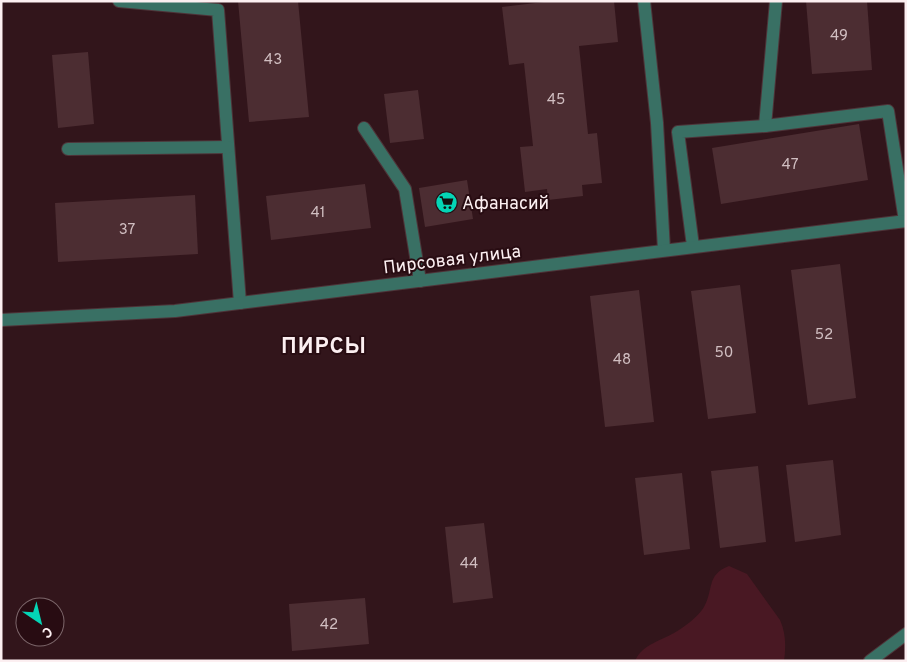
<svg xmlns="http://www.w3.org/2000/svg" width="907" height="662" font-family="Overpass,sans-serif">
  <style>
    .green { fill: #491823 }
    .building { fill: #4c2d32 }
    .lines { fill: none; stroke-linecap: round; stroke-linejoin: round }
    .minor-casing { stroke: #4e3439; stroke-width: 14 }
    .minor { stroke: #397064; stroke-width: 12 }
    .labels { text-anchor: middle; stroke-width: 4; stroke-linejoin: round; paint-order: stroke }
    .number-label { font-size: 15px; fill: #d0bec1 }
    .poi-label { font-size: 18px; fill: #fceff1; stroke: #280c12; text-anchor: start }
    .street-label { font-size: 18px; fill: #fceff1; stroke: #280c12 }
    .district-label { font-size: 22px; font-weight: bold; letter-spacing: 1px; fill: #fceff1; stroke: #280c12 }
  </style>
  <rect width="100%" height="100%" fill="#32151b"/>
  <!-- green -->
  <path class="green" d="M729,566L747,574L780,620C786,633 786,647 784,661H635C642,645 658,642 672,634C681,630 699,616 704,607C714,589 706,575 729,566Z"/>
  <!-- building -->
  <g class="building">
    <path d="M238,1H298L309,117L249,122Z"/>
    <path d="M552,1H614L618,42L579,46L588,134L597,133L602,183L582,185L583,196L548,200L547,189L525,192L520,147L533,146L524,63L509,65L502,7Z"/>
    <path d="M806,1H867L872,70L812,74Z"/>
    <path d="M88,52L94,124L58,128L52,55Z"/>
    <path d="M418,90L424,139L390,143L384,94Z"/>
    <path d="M859,124L868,180L721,204L712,148Z"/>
    <path d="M467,180L473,219L425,227L419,188Z"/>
    <path d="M365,184L371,228L271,240L266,196Z"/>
    <path d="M195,195L198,254L58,262L55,203Z"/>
    <path d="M840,264L856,398L808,405L791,270Z"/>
    <path d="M740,285L756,413L708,419L691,291Z"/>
    <path d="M639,290L654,422L605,427L590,296Z"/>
    <path d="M833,460L841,535L795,542L786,465Z"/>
    <path d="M758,466L766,542L720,548L711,471Z"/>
    <path d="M682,473L690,549L644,555L635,478Z"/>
    <path d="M484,523L493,598L453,603L445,527Z"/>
    <path d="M365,598L369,644L292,651L289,604Z"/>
  </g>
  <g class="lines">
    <defs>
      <g id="minor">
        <path d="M119,1L218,10L240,303"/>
        <path d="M644,1L657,123L664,250"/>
        <path d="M765,126L776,1"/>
        <path d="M364,128L405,189L420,281"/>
        <path d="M68,149L228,147"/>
        <path d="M693,246L678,132L765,126L888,111L905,221"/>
        <path d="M1,320L175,311L906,221"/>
        <path d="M870,661L906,634"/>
      </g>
    </defs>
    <!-- minor casing -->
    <use href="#minor" class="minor-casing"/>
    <!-- minor -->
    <use href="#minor" class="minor"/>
  </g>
  <!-- icons -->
  <defs>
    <symbol id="supermarket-disc" viewBox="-11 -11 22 22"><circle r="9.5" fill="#04d5b6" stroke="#280c12"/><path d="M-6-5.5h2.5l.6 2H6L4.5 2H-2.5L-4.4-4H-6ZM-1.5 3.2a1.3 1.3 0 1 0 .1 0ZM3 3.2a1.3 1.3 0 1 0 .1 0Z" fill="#111"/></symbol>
  </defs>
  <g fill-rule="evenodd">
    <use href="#supermarket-disc" x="434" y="190" width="25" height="25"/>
  </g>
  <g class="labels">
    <!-- number labels -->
    <g class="number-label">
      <text x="839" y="40">49</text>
      <text x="273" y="64">43</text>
      <text x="556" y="104">45</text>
      <text x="790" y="169">47</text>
      <text x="318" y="217">41</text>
      <text x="127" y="234">37</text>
      <text x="824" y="339">52</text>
      <text x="724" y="357">50</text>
      <text x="622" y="364">48</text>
      <text x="469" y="568">44</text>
      <text x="329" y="629">42</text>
    </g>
    <!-- poi labels -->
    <g class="poi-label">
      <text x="462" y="209">Афанасий</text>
    </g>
    <!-- street labels -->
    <g class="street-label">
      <text transform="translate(452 259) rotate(-7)" y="6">Пирсовая улица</text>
    </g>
    <!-- district labels -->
    <g class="district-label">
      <text x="324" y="353">ПИРСЫ</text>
    </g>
  </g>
  <!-- border -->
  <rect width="907" height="662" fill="none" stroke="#fceff1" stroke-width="5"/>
  <!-- north arrow -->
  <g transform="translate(40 622) rotate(145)"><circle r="24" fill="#280c12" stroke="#7d676b"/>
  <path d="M0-4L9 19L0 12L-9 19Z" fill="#04d5b6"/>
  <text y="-8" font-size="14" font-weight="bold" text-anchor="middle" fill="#fceff1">С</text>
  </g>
</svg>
